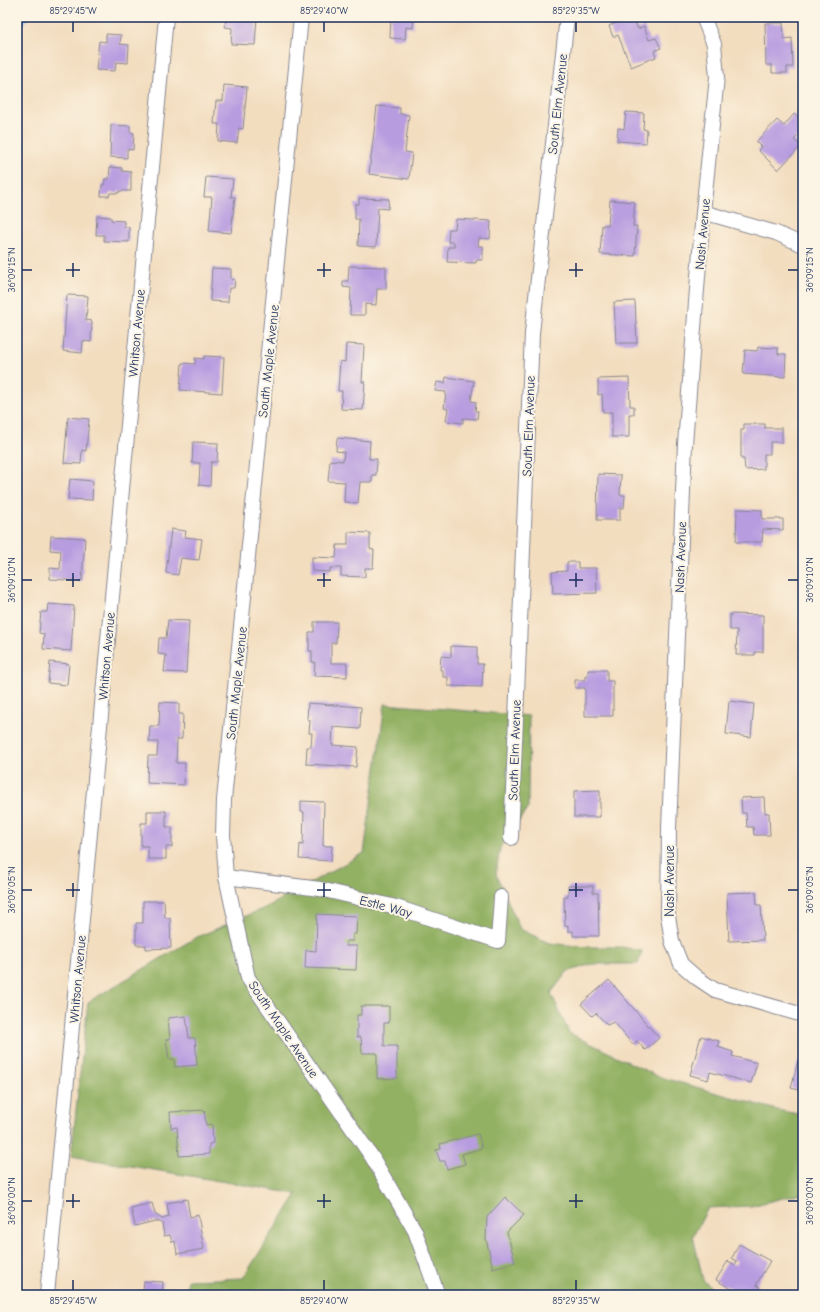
<svg xmlns="http://www.w3.org/2000/svg" width="820" height="1312" font-family="'Comic Neue',sans-serif">
  <style>
    .forest { fill: #93b164; stroke: #577061 }
    .lines { fill: none; stroke-linecap: round; stroke-linejoin: round }
    .stream { stroke: #6da9df; stroke-width: 4 }
    .building { fill: #b89ce0 }
    .minor-casing { stroke: #87868e; stroke-width: 16 }
    .minor { stroke: #fff; stroke-width: 14 }
    .ticks { fill: none; stroke: #1b2f5e; stroke-width: 1.5 }
    .labels { text-anchor: middle; stroke-width: 4; stroke-linejoin: round; paint-order: stroke }
    .street-label { font-size: 13px; fill: #1b2f5e; stroke: #fcf5e5 }
    .neatline { fill: none; stroke: #1b2f5e; stroke-width: 1.5 }
    .ticks-label { font-size: 10px; text-anchor: middle; fill: #1b2f5e }
  </style>
  <rect width="100%" height="100%" fill="#fcf5e5"/>
  <filter id="ink" filterUnits="userSpaceOnUse"><feTurbulence type="fractalNoise" baseFrequency=".025" numOctaves="2"/><feDisplacementMap in="SourceGraphic" scale="8" xChannelSelector="R" yChannelSelector="G"/><feConvolveMatrix kernelMatrix="1 2 1 2 8 2 1 2 1" color-interpolation-filters="sRGB"/></filter>
  <filter id="wash" filterUnits="userSpaceOnUse"><feTurbulence type="fractalNoise" baseFrequency=".012" numOctaves="4" result="noise"/><feDisplacementMap in="SourceGraphic" scale="16" xChannelSelector="R" yChannelSelector="G"/><feGaussianBlur stdDeviation="0.9" result="paint"/><feColorMatrix in="noise" values="0 0 0 0 0 0 0 0 0 0 0 0 0 0 0 0 0 1.4 0 .05"/><feComposite in="paint" operator="in"/></filter>
  <g filter="url(#wash)">
    <rect width="100%" height="100%" fill="#f3ddbf"/>
    <!-- forest -->
    <path class="forest" d="M385,704L529,716L528,808L500,848L496,874L520,929L549,943L586,947H622L642,951L638,964H592L567,972L551,993L569,1033L657,1076L777,1110L803,1115V1193L751,1206L708,1208L693,1236L703,1280L719,1295H185L188,1280L243,1278L297,1194L71,1156L88,1002L195,938L267,907L364,853Z"/>
    <g class="lines">
      <!-- stream -->
      <path class="stream" d="M17,25L22,23L27,17"/>
    </g>
    <g id="blocks">
      <!-- building -->
      <g class="building">
        <path d="M226,17H257L255,45L231,44L232,28L225,27Z"/>
        <path d="M391,17H414L413,28L406,27L405,39L390,38Z"/>
        <path d="M630,17H633L638,29L644,26L649,40L656,38L661,48L654,51L656,57L631,67L618,35L613,37L609,26Z"/>
        <path d="M765,23H783L784,39L792,38L793,67H787V73H772V65H766Z"/>
        <path d="M106,34L121,35L120,44L129,45L128,63L116,62L115,71L96,70L99,41L106,42Z"/>
        <path d="M224,85L247,87L243,129L239,128L237,143L218,141L219,124H214L216,101H223Z"/>
        <path d="M377,106L400,108V114L409,115L405,152L412,153L409,179L369,174Z"/>
        <path d="M626,112L644,113L643,129L647,130L646,143L617,141L618,128L624,129Z"/>
        <path d="M794,114L803,122V131L794,140L801,146L778,170L758,150L761,147L756,142L777,120L784,126Z"/>
        <path d="M111,125L130,126V132L134,133L133,150L127,149V158L110,157Z"/>
        <path d="M110,167L122,168V171L131,172V191H119V193H110L109,196H101L102,185H104L105,179H109Z"/>
        <path d="M206,177L233,179L231,197H235L231,233L209,231L212,197H204Z"/>
        <path d="M359,198L389,199L388,209L378,208L376,247L358,246L359,219H355V204H359Z"/>
        <path d="M610,200L635,202L633,226H637L635,256L600,254L602,225H608Z"/>
        <path d="M97,216L111,217V220L124,221V227H129V242L104,241V235H96Z"/>
        <path d="M456,219L491,221L490,239L479,238L478,246H483V260H476V263L447,262L448,247H454V242H448L449,229H455Z"/>
        <path d="M349,266L386,267V289H377L376,305L365,304V315H350L351,288L343,287V281H348Z"/>
        <path d="M212,268L231,269V279L235,280L234,288H229L228,302L210,301Z"/>
        <path d="M67,295L88,296L86,320L92,321L91,342L83,341L82,353L63,351Z"/>
        <path d="M635,301L637,343H616L614,302Z"/>
        <path d="M346,344L364,345L362,382H365L363,410L341,409L342,391H338L340,361L345,362Z"/>
        <path d="M758,347L778,348V354H786L785,377L743,374L745,350L757,351Z"/>
        <path d="M204,356L224,357L222,393L180,390L182,363L195,364V358L204,359Z"/>
        <path d="M446,377L474,381L471,401L476,402L475,411H478L477,419L463,418V423L446,421L448,409L444,408L446,392L435,391L437,382L445,383Z"/>
        <path d="M629,378L630,406H634V414H629V437H612V412H603L602,394L598,395V379Z"/>
        <path d="M68,417L89,419L86,451L82,450L81,464L64,463Z"/>
        <path d="M744,424H765V428H782V442H770V454H764V469L745,470L744,459H741V430H744Z"/>
        <path d="M337,438L370,441L369,459H377L376,475H372V482H360L358,503L344,502L345,482L328,481L330,460L343,461L344,452L336,451Z"/>
        <path d="M193,442L218,443L217,462H211L210,486L199,485L200,463H192Z"/>
        <path d="M598,474L621,475L620,495H625L624,508H620V520H597Z"/>
        <path d="M70,479L93,481L92,500L68,499Z"/>
        <path d="M737,509L762,510V519H783V530L763,529L762,542H736Z"/>
        <path d="M171,529L186,531L185,537L202,539L199,560L181,558L178,575L166,573Z"/>
        <path d="M348,532L370,533V549L374,550L373,568H365V577L341,576V568H330V572L312,571V557L336,558L337,545H348Z"/>
        <path d="M51,536L85,538L82,581L50,579V568L60,569L61,551L50,550Z"/>
        <path d="M567,562H578V568H596L597,593L553,594L552,572L567,571Z"/>
        <path d="M48,604L74,606L71,651L43,649L44,634L39,633L41,612H47Z"/>
        <path d="M730,614L763,615V652H755V655H736L737,630H730Z"/>
        <path d="M168,620L189,621L186,673L164,672L166,655L158,654L159,638H166Z"/>
        <path d="M314,622H337L336,643H331V663H347V677L314,676L315,662H312V651H309V632H314Z"/>
        <path d="M451,646L477,647V664H483L482,687L448,686V677H443V670H440L441,656L451,657Z"/>
        <path d="M50,662L69,664L67,685L48,683Z"/>
        <path d="M588,670H607V681H613V716H585V688H575V680H585V676H588Z"/>
        <path d="M729,701L754,704L751,737L726,734Z"/>
        <path d="M160,702L179,703V714H183L182,739H177L176,763H185L184,785L147,783L148,756H157L158,742H149L150,726H159Z"/>
        <path d="M308,703L361,707L360,729L333,727L332,745L358,747L356,767L306,764L307,747H311L312,733H309L310,720L307,719Z"/>
        <path d="M600,790V817H574V791Z"/>
        <path d="M764,797L765,813H769L770,835H754L753,827H747L746,813H742L741,798Z"/>
        <path d="M301,801L324,802L323,846H332L331,861L299,859L300,844L303,845L304,812H301Z"/>
        <path d="M147,811H166V827H172V847H166V859H148V846H141V823H147Z"/>
        <path d="M568,886H593V893H598L599,936H573V931H568V925L565,926L564,897H568Z"/>
        <path d="M756,892L757,905H761L763,940L729,941L727,893Z"/>
        <path d="M143,901H164L165,918H170L171,948L146,949V945H136V923H143Z"/>
        <path d="M317,914L357,916L356,934H353V941H346V946H357L356,970L305,968L306,950L316,951Z"/>
        <path d="M609,980L659,1038L645,1050L637,1041L633,1045L614,1022L607,1025L596,1013L592,1016L581,1004Z"/>
        <path d="M361,1006H389V1023H384V1046H397V1078L377,1079V1053H362L361,1037H357V1015H361Z"/>
        <path d="M186,1016L189,1038H195L197,1065L175,1067L174,1059H169L166,1039H170L168,1018Z"/>
        <path d="M701,1036L719,1041L718,1047L733,1052L732,1056L757,1063L751,1083L710,1072L708,1080L690,1075Z"/>
        <path d="M798,1061L803,1063V1091L791,1088Z"/>
        <path d="M204,1110L206,1125L212,1124L213,1143L209,1144V1154L179,1156L177,1127L171,1128L170,1112Z"/>
        <path d="M478,1134L482,1148L462,1154L465,1164L447,1169L445,1161H440L436,1150L441,1149L440,1144Z"/>
        <path d="M505,1197L524,1215L507,1232L515,1262L493,1268L486,1239L487,1217Z"/>
        <path d="M187,1199L190,1217L198,1215L204,1249L177,1254L175,1241L172,1242L170,1235L164,1236L162,1223L155,1221L135,1226L131,1208L152,1203L155,1214L162,1219L169,1217L167,1203Z"/>
        <path d="M739,1244L770,1261L756,1285L760,1287L755,1295H742L716,1280L728,1261L735,1265L737,1261L732,1258Z"/>
        <path d="M144,1281L163,1282L162,1295H136L137,1291H143Z"/>
      </g>
    </g>
  </g>
  <g filter="url(#ink)">
    <use href="#blocks" fill-opacity="0" stroke="#87868e" stroke-width="1"/>
    <g class="lines">
      <defs>
        <g id="minor">
          <path d="M301,17L224,800L223,835L226,877L248,978L372,1157L415,1231L438,1295"/>
          <path d="M703,17L714,44L717,77L703,212L685,444L669,828L668,916L672,941L681,964L697,978L715,990L803,1015"/>
          <path d="M703,212L776,233L803,245"/>
          <path d="M511,838L532,333L567,17"/>
          <path d="M226,877L320,889L396,907L498,941L501,897"/>
          <path d="M47,1295L166,17"/>
        </g>
      </defs>
      <!-- minor casing -->
      <use href="#minor" class="minor-casing"/>
      <!-- minor -->
      <use href="#minor" class="minor"/>
    </g>
  </g>
  <!-- ticks -->
  <path class="ticks" d="M73,22V32M324,22V32M576,22V32M73,263V277M324,263V277M576,263V277M22,270H32M66,270H80M317,270H331M569,270H583M788,270H798M73,573V587M324,573V587M576,573V587M22,580H32M66,580H80M317,580H331M569,580H583M788,580H798M73,883V897M324,883V897M576,883V897M22,890H32M66,890H80M317,890H331M569,890H583M788,890H798M73,1194V1208M324,1194V1208M576,1194V1208M22,1201H32M66,1201H80M317,1201H331M569,1201H583M788,1201H798M73,1280V1290M324,1280V1290M576,1280V1290"/>
  <g class="labels">
    <!-- street labels -->
    <g class="street-label">
      <text transform="translate(557 104) rotate(-84)" y="5">South Elm Avenue</text>
      <text transform="translate(702 234) rotate(-85)" y="5">Nash Avenue</text>
      <text transform="translate(136 333) rotate(-85)" y="5">Whitson Avenue</text>
      <text transform="translate(268 361) rotate(-84)" y="5">South Maple Avenue</text>
      <text transform="translate(528 426) rotate(-88)" y="5">South Elm Avenue</text>
      <text transform="translate(680 557) rotate(-88)" y="5">Nash Avenue</text>
      <text transform="translate(106 656) rotate(-85)" y="5">Whitson Avenue</text>
      <text transform="translate(236 683) rotate(-84)" y="5">South Maple Avenue</text>
      <text transform="translate(514 750) rotate(-88)" y="5">South Elm Avenue</text>
      <text transform="translate(669 881) rotate(-90)" y="5">Nash Avenue</text>
      <text transform="translate(386 906) rotate(15)" y="5">Estle Way</text>
      <text transform="translate(77 979) rotate(-85)" y="5">Whitson Avenue</text>
      <text transform="translate(284 1029) rotate(56)" y="5">South Maple Avenue</text>
    </g>
  </g>
  <!-- margin -->
  <rect width="820" height="1312" fill="none" stroke="#fcf5e5" stroke-width="44"/>
  <rect x="22" y="22" width="776" height="1268" class="neatline"/>
  <g class="ticks-label">
    <text x="73" y="14">85°29'45"W</text>
    <text x="324" y="14">85°29'40"W</text>
    <text x="576" y="14">85°29'35"W</text>
    <text transform="translate(11 270) rotate(-90)" y="4">36°09'15"N</text>
    <text transform="translate(809 270) rotate(-90)" y="4">36°09'15"N</text>
    <text transform="translate(11 580) rotate(-90)" y="4">36°09'10"N</text>
    <text transform="translate(809 580) rotate(-90)" y="4">36°09'10"N</text>
    <text transform="translate(11 890) rotate(-90)" y="4">36°09'05"N</text>
    <text transform="translate(809 890) rotate(-90)" y="4">36°09'05"N</text>
    <text transform="translate(11 1201) rotate(-90)" y="4">36°09'00"N</text>
    <text transform="translate(809 1201) rotate(-90)" y="4">36°09'00"N</text>
    <text x="73" y="1304">85°29'45"W</text>
    <text x="324" y="1304">85°29'40"W</text>
    <text x="576" y="1304">85°29'35"W</text>
  </g>
</svg>
